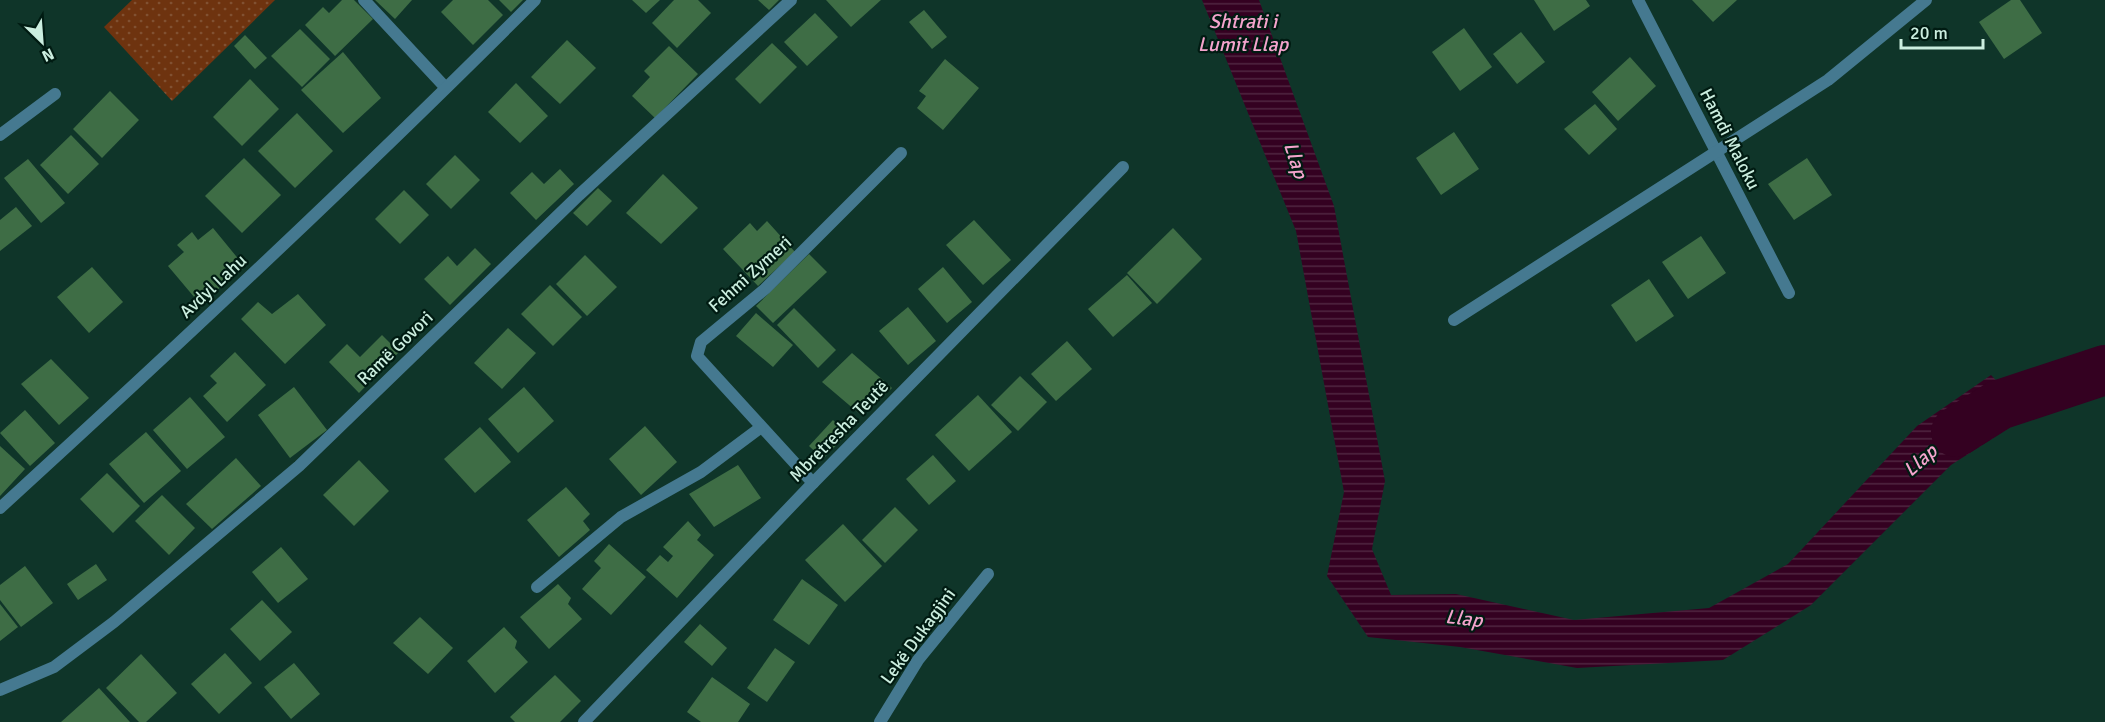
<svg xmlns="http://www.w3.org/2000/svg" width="2105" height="722" font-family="Signika,sans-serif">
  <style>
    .grass { fill: url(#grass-dots) }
    .water { fill: url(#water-rules) }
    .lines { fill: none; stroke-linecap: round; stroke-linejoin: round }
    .river { stroke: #340121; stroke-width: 50 }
    .building { fill: #3e6d45 }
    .street { stroke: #457990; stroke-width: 12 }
    .labels { text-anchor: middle; stroke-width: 4.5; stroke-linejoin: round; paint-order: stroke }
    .street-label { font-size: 18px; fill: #cbeedf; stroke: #001b12 }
    .water-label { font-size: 20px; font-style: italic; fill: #f4a4cd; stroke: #001b12 }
  </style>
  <defs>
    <pattern id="grass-dots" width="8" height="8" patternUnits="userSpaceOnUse" patternTransform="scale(1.5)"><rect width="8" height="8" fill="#6e330f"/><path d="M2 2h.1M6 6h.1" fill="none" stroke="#815132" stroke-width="1.8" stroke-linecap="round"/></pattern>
    <pattern id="water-rules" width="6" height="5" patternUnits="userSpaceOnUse" patternTransform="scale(1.5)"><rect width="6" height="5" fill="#340121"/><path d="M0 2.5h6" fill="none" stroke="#502641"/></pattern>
  </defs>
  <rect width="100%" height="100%" fill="#0f3529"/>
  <!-- grass -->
  <path class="grass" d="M132,0H275L172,101L104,27Z"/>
  <!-- water -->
  <path class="water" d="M1202,0H1259L1334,206L1385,481L1372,549L1391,595L1456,594L1574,620L1709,608L1788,564L1917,426L1991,375L2029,415L1951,465L1811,605L1723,660L1577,668L1460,647L1368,637L1327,576L1344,492L1296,231Z"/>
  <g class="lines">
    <!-- river -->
    <path class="river" d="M1956,432L1999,405L2105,370"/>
  </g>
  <!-- building -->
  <g class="building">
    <path d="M342,0H354L373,19L335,56L305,25L323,7L329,13Z"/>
    <path d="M375,0H412L395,19Z"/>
    <path d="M453,0H488L503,15L473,45L441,12Z"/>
    <path d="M499,0H523L511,12Z"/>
    <path d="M632,0H660L646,13Z"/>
    <path d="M674,0H698L711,13L677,48L652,23Z"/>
    <path d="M758,0H779L769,10Z"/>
    <path d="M826,0H881L851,27Z"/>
    <path d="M1534,0H1586L1590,6L1554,31Z"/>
    <path d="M1692,0H1737L1713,22Z"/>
    <path d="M2011,0H2020L2042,33L2004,59L1979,22Z"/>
    <path d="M924,10L947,37L932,49L909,22Z"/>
    <path d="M815,13L838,37L807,66L784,42Z"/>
    <path d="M1464,28L1492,67L1460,91L1432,52Z"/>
    <path d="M300,29L330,59L302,87L271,56Z"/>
    <path d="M1521,32L1545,62L1517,84L1493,54Z"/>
    <path d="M245,35L267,58L255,69L234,46Z"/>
    <path d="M567,40L596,68L560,104L531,77Z"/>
    <path d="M772,43L797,67L760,104L735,79Z"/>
    <path d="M669,46L698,74L655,118L632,96L650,77L644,71Z"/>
    <path d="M343,52L381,98L343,133L301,90Z"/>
    <path d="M1630,57L1656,86L1618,121L1592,92Z"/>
    <path d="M945,59L979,88L943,130L917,108L926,96L919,91Z"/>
    <path d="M250,79L279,109L242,146L213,117Z"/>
    <path d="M516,83L548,116L520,143L488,112Z"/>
    <path d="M110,91L139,120L102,158L73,129Z"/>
    <path d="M1595,104L1617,129L1589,155L1564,129Z"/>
    <path d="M297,113L333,151L295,188L258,151Z"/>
    <path d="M1454,132L1479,169L1441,195L1416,158Z"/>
    <path d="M71,135L99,164L68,194L40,165Z"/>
    <path d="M455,155L480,180L451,209L426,184Z"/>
    <path d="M244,158L281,195L242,233L205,196Z"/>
    <path d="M1807,158L1832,195L1794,220L1768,184Z"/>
    <path d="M28,159L65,203L41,223L4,178Z"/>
    <path d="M560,169L574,184L536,220L510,193L532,172L544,184Z"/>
    <path d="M663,174L698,208L661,244L626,213Z"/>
    <path d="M598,188L612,201L587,226L573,213Z"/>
    <path d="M404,190L429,215L400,244L375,219Z"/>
    <path d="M16,207L32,226L0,251V220Z"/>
    <path d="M974,220L1011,260L983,285L946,245Z"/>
    <path d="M767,221L795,252L758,286L723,249L750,223L757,231Z"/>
    <path d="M213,228L245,267L200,304L168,266L184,252L177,245L192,232L198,240Z"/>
    <path d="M1173,228L1202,259L1157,304L1127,273Z"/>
    <path d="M1701,236L1726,273L1688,299L1662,262Z"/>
    <path d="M475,248L491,264L450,305L424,279L448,256L457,266Z"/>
    <path d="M809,254L827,272L773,323L756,306Z"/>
    <path d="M585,255L617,287L587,316L556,284Z"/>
    <path d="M92,267L123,302L89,333L57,297Z"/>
    <path d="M943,267L972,302L947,323L918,289Z"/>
    <path d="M1127,275L1152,303L1113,337L1088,309Z"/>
    <path d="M1649,279L1674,316L1636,342L1611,305Z"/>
    <path d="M550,285L582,317L553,346L521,314Z"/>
    <path d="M298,294L326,325L285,364L241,319L258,302L272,314Z"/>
    <path d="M908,307L936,341L908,365L879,331Z"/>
    <path d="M794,308L836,350L818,368L777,325Z"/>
    <path d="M756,313L793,345L773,367L736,336Z"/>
    <path d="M508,328L536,353L502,389L474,363Z"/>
    <path d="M382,335L399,352L359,393L329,362L347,344L360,357Z"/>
    <path d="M1067,341L1092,369L1056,401L1031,374Z"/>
    <path d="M235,352L266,385L227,422L203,396L217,383L210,376Z"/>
    <path d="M852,353L892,388L862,416L822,382Z"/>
    <path d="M51,359L89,398L59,425L21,384Z"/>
    <path d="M1020,376L1047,402L1018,431L991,405Z"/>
    <path d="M294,387L327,430L290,458L258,415Z"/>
    <path d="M524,387L554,421L518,453L488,419Z"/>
    <path d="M978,395L1012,432L969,471L935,435Z"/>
    <path d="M190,397L225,437L187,469L153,430Z"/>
    <path d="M25,410L55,443L30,466L0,433Z"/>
    <path d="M833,420L847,434L823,459L809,446Z"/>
    <path d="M645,426L677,462L641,495L609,459Z"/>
    <path d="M480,427L511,462L475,493L444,459Z"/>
    <path d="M146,432L181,471L144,503L109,464Z"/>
    <path d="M0,446L25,469L0,496Z"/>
    <path d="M933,455L956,481L929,505L906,479Z"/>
    <path d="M236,458L261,486L212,529L186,504Z"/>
    <path d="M359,460L389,491L354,526L323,495Z"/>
    <path d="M738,465L761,498L714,527L689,494Z"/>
    <path d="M107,473L140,506L113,533L80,499Z"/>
    <path d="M566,487L590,514L583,521L590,530L559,557L527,520Z"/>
    <path d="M162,495L195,528L169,555L135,521Z"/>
    <path d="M895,507L918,530L885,563L862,540Z"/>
    <path d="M688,521L701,535L697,540L714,555L677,598L646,570L660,555L668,562L673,556L663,547Z"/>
    <path d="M843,524L882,566L845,602L805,560Z"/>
    <path d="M609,544L646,577L611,615L582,589L601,568L594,561Z"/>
    <path d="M281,547L308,579L278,603L252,572Z"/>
    <path d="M96,564L107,580L78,600L67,584Z"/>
    <path d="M25,566L53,603L21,627L0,600V585Z"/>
    <path d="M802,579L838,605L809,645L773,620Z"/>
    <path d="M558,584L571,598L568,604L582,619L549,649L520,617Z"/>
    <path d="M262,600L292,632L260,661L230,629Z"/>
    <path d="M0,604L18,627L0,641Z"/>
    <path d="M420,617L453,648L428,674L393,643Z"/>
    <path d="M700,624L727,648L712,666L684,642Z"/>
    <path d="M504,627L517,641L515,648L528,662L495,693L467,661Z"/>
    <path d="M775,648L795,662L767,702L747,688Z"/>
    <path d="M225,653L252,683L219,714L191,684Z"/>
    <path d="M141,654L177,693L146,722H139L106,688Z"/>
    <path d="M294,663L320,694L291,719L264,687Z"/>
    <path d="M555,675L581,701L560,722H515L510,717Z"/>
    <path d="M712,677L750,704L738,722H701L687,712Z"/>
    <path d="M99,688L130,722H61Z"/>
  </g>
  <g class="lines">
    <!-- street -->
    <g class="street">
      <path d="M364,0L445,87"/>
      <path d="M1638,0L1789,293"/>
      <path d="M0,135L55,94"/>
      <path d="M1454,320L1828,80L1926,0"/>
      <path d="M813,483L697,356L701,342L765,289L901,153"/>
      <path d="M0,508C182,342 361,174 535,0"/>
      <path d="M537,587L621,517L701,472L760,428"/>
      <path d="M0,690L54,667L114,622L299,466L579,195L791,0"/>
      <path d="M584,722L813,483L1123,167"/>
      <path d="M880,722L918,660L988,574"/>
    </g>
  </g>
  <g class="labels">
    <!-- street labels -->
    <g class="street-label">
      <text transform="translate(1730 139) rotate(63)" y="6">Hamdi Maloku</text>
      <text transform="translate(750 274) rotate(-42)" y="6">Fehmi Zymeri</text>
      <text transform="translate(213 286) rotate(-43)" y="6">Avdyl Lahu</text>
      <text transform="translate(395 348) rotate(-44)" y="6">Ramë Govori</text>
      <text transform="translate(839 431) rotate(-46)" y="6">Mbretresha Teutë</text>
      <text transform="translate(918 636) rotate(-54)" y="6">Lekë Dukagjini</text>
    </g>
    <!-- water labels -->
    <g class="water-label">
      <text x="1243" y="28">Shtrati i<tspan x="1243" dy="23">Lumit Llap</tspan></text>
      <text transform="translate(1296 160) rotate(72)" y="7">Llap</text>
      <text transform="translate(1920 460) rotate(-41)" y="7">Llap</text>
      <text transform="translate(1464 618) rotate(7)" y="7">Llap</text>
    </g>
  </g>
  <!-- north arrow -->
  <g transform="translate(42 42) rotate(155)" stroke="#001b12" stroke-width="4.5" paint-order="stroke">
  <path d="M0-4.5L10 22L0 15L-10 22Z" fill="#cbeedf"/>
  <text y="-9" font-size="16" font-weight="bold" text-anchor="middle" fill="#cbeedf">N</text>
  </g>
  <!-- scale -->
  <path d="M1901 39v9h82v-9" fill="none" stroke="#cbeedf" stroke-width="3"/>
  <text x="1910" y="39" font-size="18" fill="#cbeedf" stroke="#001b12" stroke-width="4.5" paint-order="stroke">20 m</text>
</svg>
